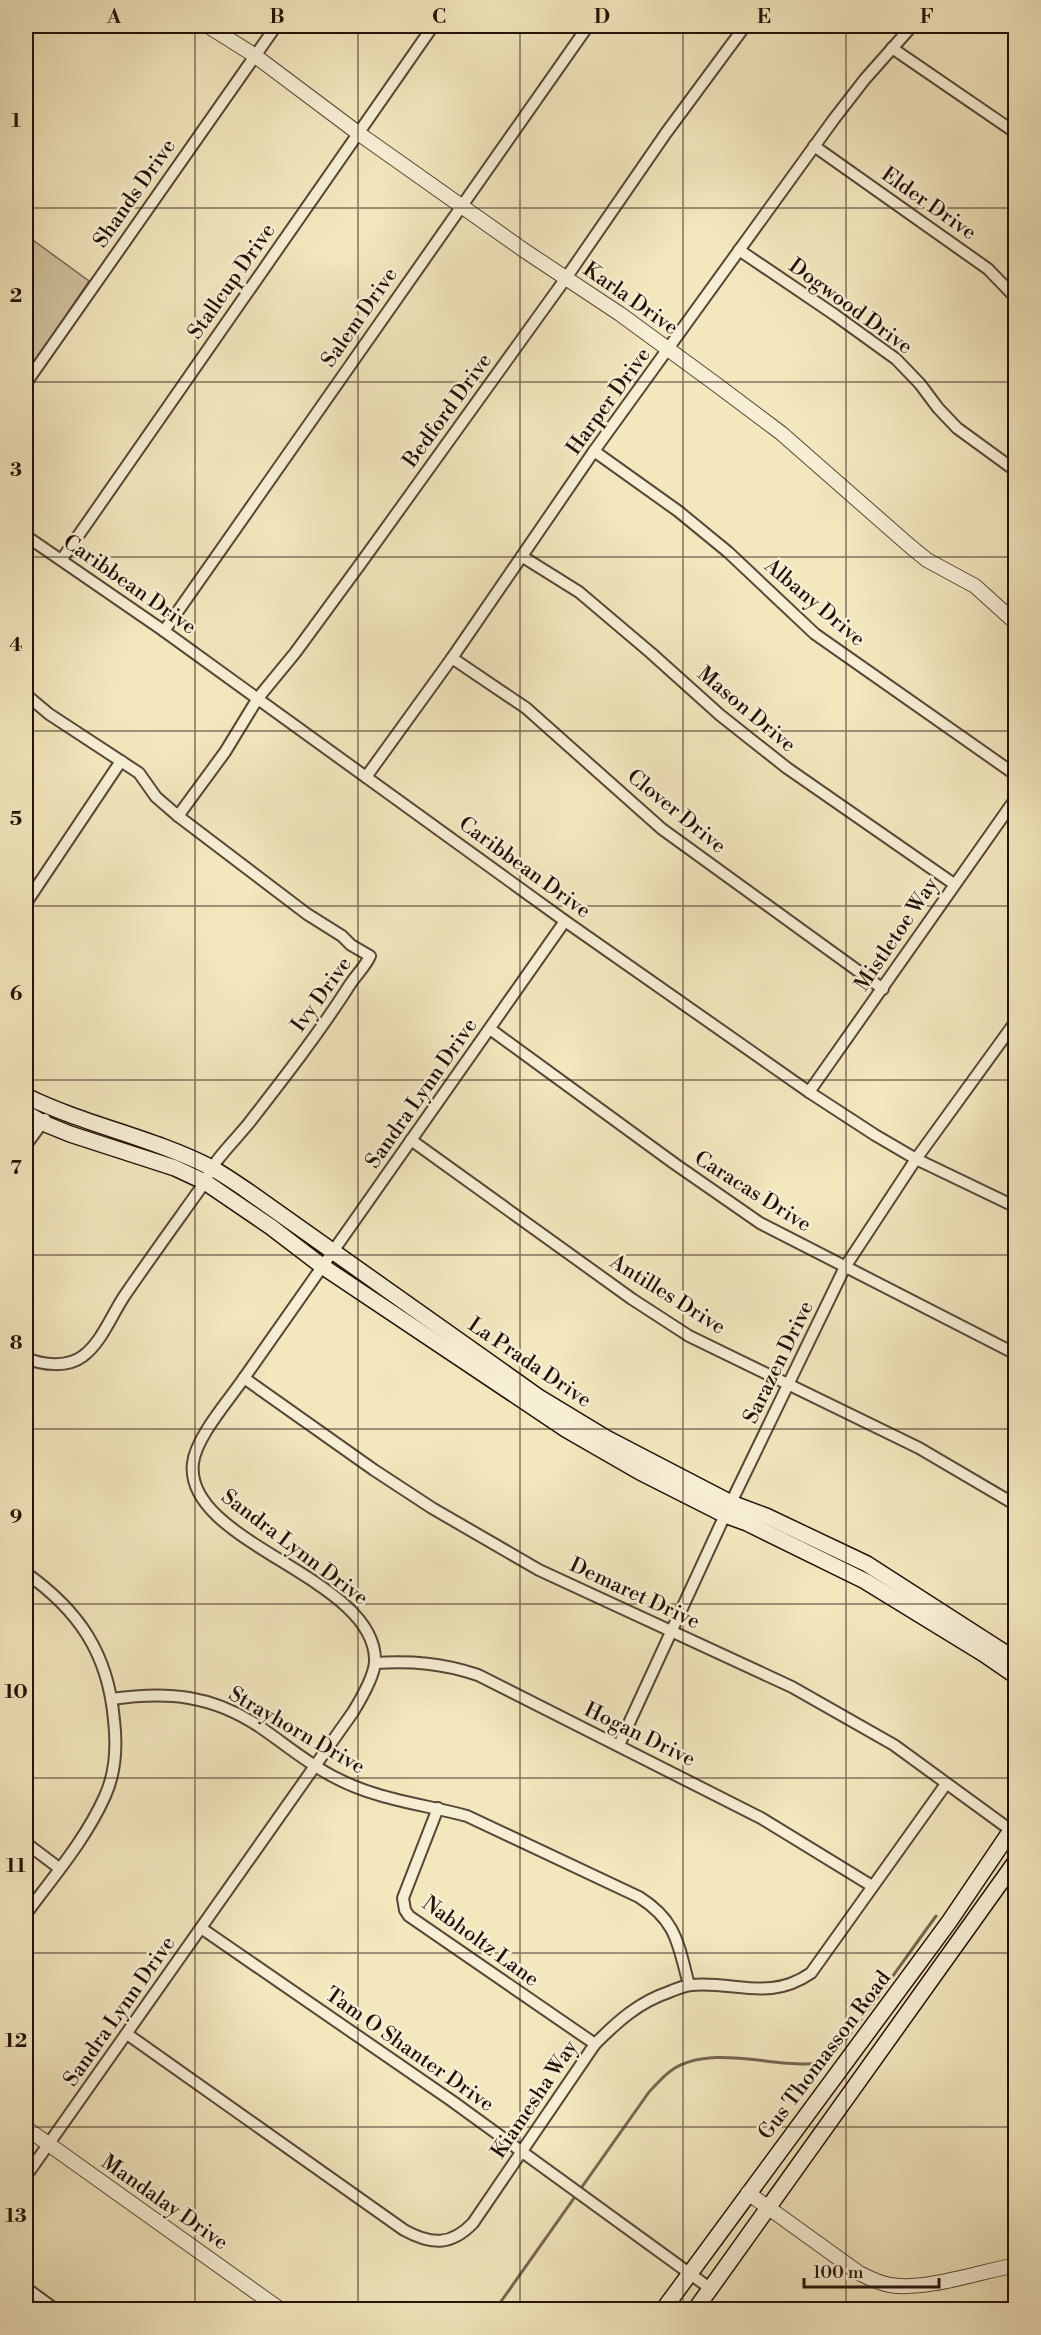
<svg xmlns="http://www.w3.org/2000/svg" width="1041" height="2335" font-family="'Libre Bodoni',serif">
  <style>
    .green { fill: #d0c39f; stroke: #7a6a54; stroke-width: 1.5 }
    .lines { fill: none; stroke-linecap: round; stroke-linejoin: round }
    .stream { stroke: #766650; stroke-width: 3 }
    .minor-casing { stroke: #584636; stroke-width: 14 }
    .tertiary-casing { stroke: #584636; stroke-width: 16 }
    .secondary-casing { stroke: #241108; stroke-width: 18 }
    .minor { stroke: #f7efd5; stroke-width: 10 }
    .tertiary { stroke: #f7efd5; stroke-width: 14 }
    .secondary { stroke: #f7efd5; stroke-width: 15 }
    .grid { fill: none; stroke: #241108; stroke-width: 1.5; stroke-opacity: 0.55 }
    .labels { text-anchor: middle; stroke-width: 5; stroke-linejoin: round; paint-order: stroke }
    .street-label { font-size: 21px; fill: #241108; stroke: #f7efd5 }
    .neatline { fill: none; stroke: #241108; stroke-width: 2 }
    .grid-label { font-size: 20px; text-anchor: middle; font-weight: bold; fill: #241108 }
  </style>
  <rect width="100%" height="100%" fill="#f3e7be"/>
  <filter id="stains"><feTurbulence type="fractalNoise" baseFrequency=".00333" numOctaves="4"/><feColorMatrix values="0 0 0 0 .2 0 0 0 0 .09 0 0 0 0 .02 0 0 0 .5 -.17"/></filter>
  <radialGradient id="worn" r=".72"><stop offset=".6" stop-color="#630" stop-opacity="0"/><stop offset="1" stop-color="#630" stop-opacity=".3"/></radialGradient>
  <!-- green -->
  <path class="green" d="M26,235L89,281L26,375Z"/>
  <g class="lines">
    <!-- stream -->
    <path class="stream" d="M495,2310L649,2092C656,2085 663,2076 672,2070C702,2049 750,2060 784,2063C797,2064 812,2066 824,2060C837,2054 846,2038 855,2027C883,1991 909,1953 936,1916"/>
    <defs>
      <g id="minor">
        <path d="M892,48L1016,133"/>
        <path d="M814,146L988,269L1016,298"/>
        <path d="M739,250L835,315L896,359L920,384L938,408L957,428L1016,471"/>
        <path d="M26,383L276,26"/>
        <path d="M594,451L678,511L728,552L815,634L1016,775"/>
        <path d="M26,536L164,631L565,921L809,1092L875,1135L916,1159L1016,1207"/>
        <path d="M523,557L579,592L651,653L720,715L787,768L954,884"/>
        <path d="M62,559L433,26"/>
        <path d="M164,631L588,26"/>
        <path d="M452,658L526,708L662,829L883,989"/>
        <path d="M26,697L30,698L49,714L139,773L156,797L178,816L307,914L342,936L351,945L370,956C365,967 356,975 349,986C319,1033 284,1078 249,1123C233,1143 214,1159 205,1182C178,1220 151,1257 125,1295C112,1314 102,1342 83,1356C68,1368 42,1365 26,1358"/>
        <path d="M366,777L452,658L594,451L834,119L865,79L912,26"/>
        <path d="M178,816L225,752L258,698L295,653L361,563L566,278L666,133L745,26"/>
        <path d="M26,903L121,761"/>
        <path d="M490,1029L675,1164L760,1223L1016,1354"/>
        <path d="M809,1092L1016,798"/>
        <path d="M411,1140L632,1299L689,1336L919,1448L1016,1505"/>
        <path d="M26,1145L45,1119"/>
        <path d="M244,1378L374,1470L432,1508L539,1570L792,1687L894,1745L1016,1834"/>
        <path d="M26,1573C79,1611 108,1653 114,1720C117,1746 116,1772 105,1796C86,1839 53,1877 26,1914"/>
        <path d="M375,1663C413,1661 442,1663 478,1675L761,1818L872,1886"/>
        <path d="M112,1699C168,1691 212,1695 260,1727C285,1744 309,1765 336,1778C378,1800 423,1804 467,1816L639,1897C677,1921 678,1944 689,1985"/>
        <path d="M619,1745L725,1515L845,1267L916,1159L1016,1021"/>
        <path d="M438,1808L403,1898L405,1910L409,1916L595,2044"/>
        <path d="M26,1843L59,1868"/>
        <path d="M201,1928L452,2101L711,2289"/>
        <path d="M127,2034L404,2230C431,2245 451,2246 473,2223L595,2044C618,2021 639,2002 669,1992C676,1989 684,1986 691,1985C736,1981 769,2002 811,1973L946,1784"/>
        <path d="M26,2176L353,1712C361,1699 374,1676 375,1662C378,1577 183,1544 193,1463C196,1437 229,1400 244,1378L565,921"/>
        <path d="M26,2288L56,2310"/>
      </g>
      <g id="tertiary">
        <path d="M208,26L254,55L358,133L525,251L620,314L713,382L781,433L911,547L927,560L975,586L1016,623"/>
        <path d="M26,2128L281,2310"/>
        <path d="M748,2193L859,2273C869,2278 878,2283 890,2285C925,2291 979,2272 1016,2265"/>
      </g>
      <g id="secondary">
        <path d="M26,1096C85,1125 151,1137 210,1167C223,1174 236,1183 249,1192L540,1398L606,1438L731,1503L766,1516L867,1564L1016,1660"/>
        <path d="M26,1113L43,1123L70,1134L175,1168L205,1182L271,1227L322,1266L567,1430L640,1472L725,1515L747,1523L865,1581L984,1654L1016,1676"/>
        <path d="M663,2310L949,1922L1016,1823"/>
        <path d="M695,2310L1016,1861"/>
      </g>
    </defs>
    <!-- minor casing -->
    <use href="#minor" class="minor-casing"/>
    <!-- tertiary casing -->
    <use href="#tertiary" class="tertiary-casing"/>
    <!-- secondary casing -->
    <use href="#secondary" class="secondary-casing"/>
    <!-- minor -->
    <use href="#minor" class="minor"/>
    <!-- tertiary -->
    <use href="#tertiary" class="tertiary"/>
    <!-- secondary -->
    <use href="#secondary" class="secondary"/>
  </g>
  <!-- grid -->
  <path class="grid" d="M195,26V2310M358,26V2310M520,26V2310M683,26V2310M846,26V2310M26,208H1016M26,382H1016M26,557H1016M26,731H1016M26,906H1016M26,1080H1016M26,1255H1016M26,1429H1016M26,1604H1016M26,1778H1016M26,1953H1016M26,2127H1016"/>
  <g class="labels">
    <!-- street labels -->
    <g class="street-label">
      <text transform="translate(134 193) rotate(-55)" y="7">Shands Drive</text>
      <text transform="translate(929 203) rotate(35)" y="7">Elder Drive</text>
      <text transform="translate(231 281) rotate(-55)" y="7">Stallcup Drive</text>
      <text transform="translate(631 298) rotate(35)" y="7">Karla Drive</text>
      <text transform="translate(851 306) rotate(36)" y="7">Dogwood Drive</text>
      <text transform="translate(359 317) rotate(-55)" y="7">Salem Drive</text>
      <text transform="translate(608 401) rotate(-54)" y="7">Harper Drive</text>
      <text transform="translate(447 410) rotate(-54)" y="7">Bedford Drive</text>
      <text transform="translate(130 584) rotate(35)" y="7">Caribbean Drive</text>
      <text transform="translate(815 602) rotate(40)" y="7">Albany Drive</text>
      <text transform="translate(747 709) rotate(40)" y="7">Mason Drive</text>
      <text transform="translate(677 811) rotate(39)" y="7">Clover Drive</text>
      <text transform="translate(525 867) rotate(36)" y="7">Caribbean Drive</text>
      <text transform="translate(896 934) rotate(-56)" y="7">Mistletoe Way</text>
      <text transform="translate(321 994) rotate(-54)" y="7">Ivy Drive</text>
      <text transform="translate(421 1093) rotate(-55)" y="7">Sandra Lynn Drive</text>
      <text transform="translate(753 1191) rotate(32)" y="7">Caracas Drive</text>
      <text transform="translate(668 1294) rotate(32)" y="7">Antilles Drive</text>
      <text transform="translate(530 1362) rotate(34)" y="7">La Prada Drive</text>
      <text transform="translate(778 1362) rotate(-64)" y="7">Sarazen Drive</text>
      <text transform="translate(295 1547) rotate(37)" y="7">Sandra Lynn Drive</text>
      <text transform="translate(635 1593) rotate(25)" y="7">Demaret Drive</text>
      <text transform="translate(297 1730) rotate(30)" y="7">Strayhorn Drive</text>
      <text transform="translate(640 1734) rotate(26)" y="7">Hogan Drive</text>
      <text transform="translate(481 1941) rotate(36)" y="7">Nabholtz Lane</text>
      <text transform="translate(119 2011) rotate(-55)" y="7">Sandra Lynn Drive</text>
      <text transform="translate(410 2049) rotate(35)" y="7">Tam O Shanter Drive</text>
      <text transform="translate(824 2055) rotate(-53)" y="7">Gus Thomasson Road</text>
      <text transform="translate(534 2099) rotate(-56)" y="7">Kiamesha Way</text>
      <text transform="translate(165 2202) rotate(35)" y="7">Mandalay Drive</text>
    </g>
  </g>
  <!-- margin -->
  <rect width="1041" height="2335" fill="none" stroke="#f3e7be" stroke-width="66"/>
  <!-- scale -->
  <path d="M804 2278v9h135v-9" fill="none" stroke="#241108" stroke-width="3"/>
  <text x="813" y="2278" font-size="18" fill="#241108" stroke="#f7efd5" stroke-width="4.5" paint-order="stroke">100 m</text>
  <rect x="33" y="33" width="975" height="2269" class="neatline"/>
  <g class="grid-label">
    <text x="114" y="23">A</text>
    <text x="277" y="23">B</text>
    <text x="439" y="23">C</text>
    <text x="602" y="23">D</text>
    <text x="764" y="23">E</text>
    <text x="927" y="23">F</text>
    <text x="16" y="127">1</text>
    <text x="16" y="302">2</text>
    <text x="16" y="476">3</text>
    <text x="16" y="651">4</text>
    <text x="16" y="825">5</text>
    <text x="16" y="1000">6</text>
    <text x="16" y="1174">7</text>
    <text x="16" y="1349">8</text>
    <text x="16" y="1523">9</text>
    <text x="16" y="1698">10</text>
    <text x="16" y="1872">11</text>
    <text x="16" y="2047">12</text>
    <text x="16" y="2222">13</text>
  </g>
  <rect width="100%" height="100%" filter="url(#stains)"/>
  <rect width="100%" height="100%" fill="url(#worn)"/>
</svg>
